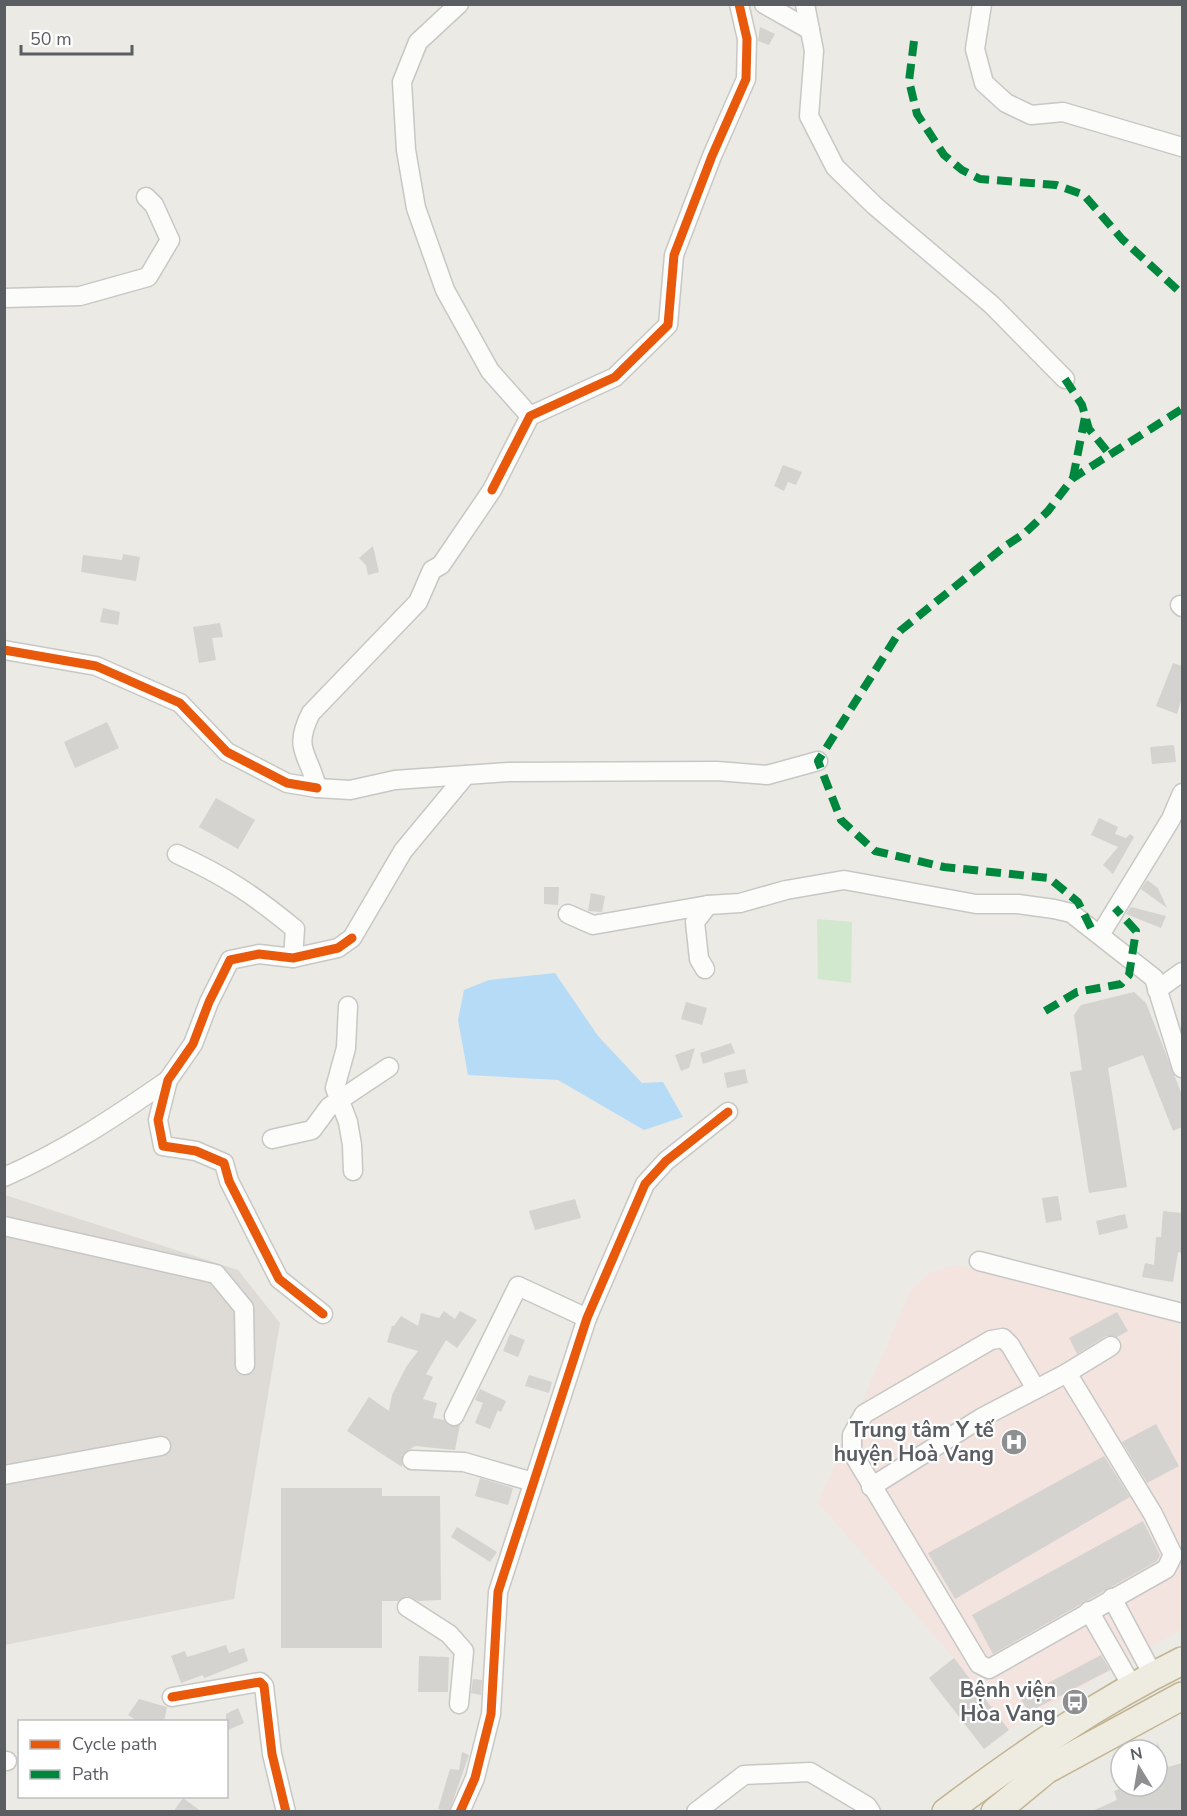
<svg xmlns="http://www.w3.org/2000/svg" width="1187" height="1816" font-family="'Nunito Sans',sans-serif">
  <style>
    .industrial { fill: #dedbd7 }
    .medical { fill: #f4e4df }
    .green { fill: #d1e8ce }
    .water { fill: #b6dbf7 }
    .building { fill: #d4d3cf }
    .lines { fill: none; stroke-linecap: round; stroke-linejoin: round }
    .minor-casing { stroke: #c7c7c5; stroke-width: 21 }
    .highway-casing { stroke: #c2b492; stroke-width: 30 }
    .minor { stroke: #fcfcfb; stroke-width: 18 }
    .highway { stroke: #eeebe0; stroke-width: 27 }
    .quiet { stroke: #00873e; stroke-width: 8; stroke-dasharray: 15 8; stroke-linecap: butt }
    .cycleway-casing { stroke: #fff; stroke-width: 13 }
    .cycleway { stroke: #e8590c; stroke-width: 9 }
    .labels { text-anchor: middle; stroke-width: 4.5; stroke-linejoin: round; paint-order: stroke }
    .poi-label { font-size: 21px; font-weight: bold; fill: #5a5e63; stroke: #fff; text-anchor: end }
  </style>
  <rect width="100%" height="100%" fill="#ebeae4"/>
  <!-- industrial -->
  <path class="industrial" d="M5,1195L238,1270L280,1323L234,1599L5,1645Z"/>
  <!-- medical -->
  <path class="medical" d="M954,1265L982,1270L1172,1317L1178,1325L1182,1380V1629L1009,1730L954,1658L818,1503L911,1290L929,1273Z"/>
  <!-- green -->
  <path class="green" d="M817,919L852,922L851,983L818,979Z"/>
  <!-- water -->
  <path class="water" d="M555,973L598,1036L642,1083L663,1082L683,1117L644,1130L558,1080L468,1075L458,1020L464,990L489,980Z"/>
  <!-- building -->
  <g class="building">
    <path d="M760,27L775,34L769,45L758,41Z"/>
    <path d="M783,465L802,472L796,485L788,482L784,491L774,486Z"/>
    <path d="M373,546L379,572L368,575L366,565L359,558Z"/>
    <path d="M123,554L140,557L136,581L81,572L83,555L122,560Z"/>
    <path d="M103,608L120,612L118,625L100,622Z"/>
    <path d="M220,623L223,637L212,638L216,660L199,663L193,627Z"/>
    <path d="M1173,663L1182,666V698L1177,714L1156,706Z"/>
    <path d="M107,722L119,748L75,768L64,742Z"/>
    <path d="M1174,745L1176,762L1152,764L1150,747Z"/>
    <path d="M216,798L255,820L238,849L199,827Z"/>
    <path d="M1099,818L1118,827L1115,834L1126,838L1130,834L1134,837L1113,874L1103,865L1118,847L1091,835Z"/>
    <path d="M1147,880L1158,888L1167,908L1141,889Z"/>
    <path d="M544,887H559L558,905L544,904Z"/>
    <path d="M591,893L605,896L602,912L588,911Z"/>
    <path d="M1131,907L1166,916L1161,928L1126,914Z"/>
    <path d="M1134,992L1146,1003L1182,1095V1127L1173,1131L1143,1055L1108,1068L1127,1187L1089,1193L1070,1072L1082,1070L1074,1015L1081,1005Z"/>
    <path d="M686,1002L707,1008L702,1025L681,1019Z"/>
    <path d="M731,1043L735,1053L703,1064L700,1053Z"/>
    <path d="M695,1048L689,1068L681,1071L675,1055Z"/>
    <path d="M745,1069L748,1083L727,1088L724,1073Z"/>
    <path d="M1058,1196L1062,1220L1046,1223L1042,1198Z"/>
    <path d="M575,1199L581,1218L535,1230L529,1211Z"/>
    <path d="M1163,1211L1182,1213V1253L1178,1252L1173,1282L1142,1277L1145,1263L1154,1265L1156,1237H1161Z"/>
    <path d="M1125,1214L1128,1228L1099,1235L1096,1221Z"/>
    <path d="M444,1311L455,1319L460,1311L477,1320L457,1348L446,1340L426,1374L433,1377L423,1399L437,1403L433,1418L444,1420L450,1426L460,1425L455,1450L415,1446L402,1455V1467L347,1431L369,1397L389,1411L392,1395L406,1367L418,1351L387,1342L392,1326H394L401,1316L418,1326L421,1313L439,1318Z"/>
    <path d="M1117,1312L1128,1331L1117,1337L1106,1336L1077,1354L1069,1338Z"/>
    <path d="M510,1334L525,1340L518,1357L503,1351Z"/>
    <path d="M529,1375L552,1382L549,1393L525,1386Z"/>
    <path d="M480,1389L506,1401L501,1412L498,1410L490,1429L475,1423L483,1403L475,1400Z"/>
    <path d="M1156,1424L1179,1466L1147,1483L1122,1442Z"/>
    <path d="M1104,1456L1130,1497L955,1599L928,1553Z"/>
    <path d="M480,1478L513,1488L508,1505L475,1496Z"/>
    <path d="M281,1488H382V1496H440L441,1600L418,1601L407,1596L398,1601H382V1648H281Z"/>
    <path d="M1143,1521L1160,1555L1157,1561L993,1654L972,1615Z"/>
    <path d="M457,1527L497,1552L490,1562L451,1537Z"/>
    <path d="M226,1645L229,1653L244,1648L248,1661L204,1678L203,1675L181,1683L171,1656L185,1651L187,1657Z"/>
    <path d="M1101,1655L1110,1670L1029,1712L1020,1698Z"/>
    <path d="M419,1656L449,1657L448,1692H418Z"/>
    <path d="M954,1658L1009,1730L984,1749L929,1678Z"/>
    <path d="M473,1679L482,1680L481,1695L471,1693Z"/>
    <path d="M139,1699L167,1707L164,1722L137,1721L128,1715Z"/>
    <path d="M238,1708L244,1723L226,1731V1714Z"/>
    <path d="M1157,1742L1168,1767L1182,1763V1812H1090L1117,1800L1114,1791L1128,1786H1162L1157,1772Z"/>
    <path d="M462,1752L469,1755L449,1812L438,1809L450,1769L459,1770Z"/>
    <path d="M183,1798L202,1812H173Z"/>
  </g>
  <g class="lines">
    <defs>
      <g id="minor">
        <path d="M459,4L418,42L402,82L406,150L416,208L445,290L490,371L530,416"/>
        <path d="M764,4L810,30"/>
        <path d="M805,4L814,51L809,116L835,167L875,206L992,305L1065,379"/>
        <path d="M982,4L975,49L984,83L1006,103L1031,115L1063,112L1182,147"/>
        <path d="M4,298L80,296L148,277L170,240L154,205L146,197"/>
        <path d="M1180,605L1182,607"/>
        <path d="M4,650L96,666L180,703L227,752L287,783L317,788L350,790L395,780L508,772L717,771L767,775L818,761"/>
        <path d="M317,788C309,753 292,750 311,713L418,602L432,570L441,565L492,490L530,416L615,377L668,325L674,255L712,156L746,79L747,39L739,4"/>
        <path d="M177,854C225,876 254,895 295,929L293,958"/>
        <path d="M568,914L593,925L708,905L740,903L786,890L844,880L976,904H1018L1054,909L1071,913L1154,978L1182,1068"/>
        <path d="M1100,935L1171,819L1182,793"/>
        <path d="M705,969L699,959L695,922L708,905"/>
        <path d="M1157,990L1182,972"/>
        <path d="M348,1006L346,1048L335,1088L348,1122L352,1145L353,1171"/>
        <path d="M272,1139L312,1130L329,1107L389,1067"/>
        <path d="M4,1177C64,1151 115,1117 168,1080"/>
        <path d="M4,1226L216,1274L244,1308L245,1365"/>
        <path d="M979,1261L1182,1313"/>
        <path d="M323,1314L279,1279L229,1181L224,1163L196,1151L163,1146L158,1120L168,1080L193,1044L209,1002L230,960L259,954L293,958L338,948L352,938L403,851L466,775"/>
        <path d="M1036,1389L1010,1345L1003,1338L991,1340L864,1414L852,1435V1452L979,1664L989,1669L1166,1569L1173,1555L1153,1514L1067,1373"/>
        <path d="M454,1416L518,1286L587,1318"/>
        <path d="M412,1460L464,1462L533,1482"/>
        <path d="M4,1475L161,1446"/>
        <path d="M871,1487L981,1418L1067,1373L1111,1346"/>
        <path d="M1112,1598L1153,1675"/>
        <path d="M407,1607L449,1634L464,1651L459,1704"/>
        <path d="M1089,1611L1132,1686"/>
        <path d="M172,1697L260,1682L264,1686L272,1754L286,1812"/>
        <path d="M4,1761H7"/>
        <path d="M460,1812L475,1778L491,1714L498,1592L587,1318L645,1184L666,1161L728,1112"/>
        <path d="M696,1812L744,1775L810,1772L867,1806L871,1812"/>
      </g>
      <g id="highway">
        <path d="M946,1812C1022,1755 1097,1703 1182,1661"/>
        <path d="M995,1812L1046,1770L1182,1696"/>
      </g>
    </defs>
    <!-- minor casing -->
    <use href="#minor" class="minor-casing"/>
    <!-- highway casing -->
    <use href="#highway" class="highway-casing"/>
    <!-- minor -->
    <use href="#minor" class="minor"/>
    <!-- highway -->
    <use href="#highway" class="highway"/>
    <!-- quiet -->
    <g class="quiet">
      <path d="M914,41L909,81L917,114L944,155L962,170L980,179L1056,185L1084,195L1122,239L1182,294"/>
      <path d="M1065,379L1082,405L1089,429L1111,456"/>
      <path d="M1073,478L1085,417"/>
      <path d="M1091,928L1078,902L1049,878L944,867L875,851L841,820L818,761L900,631L1004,547L1025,533L1048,511L1073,478L1182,409"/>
      <path d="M1045,1011L1077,992L1121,984L1129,975L1136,931L1115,908"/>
    </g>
    <defs>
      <g id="cycleway">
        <path d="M492,490L530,416L615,377L668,325L674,255L712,156L746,79L747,39L739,4"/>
        <path d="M4,650L96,666L180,703L227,752L287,783L317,788"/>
        <path d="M323,1314L279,1279L229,1181L224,1163L196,1151L163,1146L158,1120L168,1080L193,1044L209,1002L230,960L259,954L293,958L338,948L352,938"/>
        <path d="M172,1697L260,1682L264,1686L272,1754L286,1812"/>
        <path d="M460,1812L475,1778L491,1714L498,1592L587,1318L645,1184L666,1161L728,1112"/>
      </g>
    </defs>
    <!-- cycleway casing -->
    <use href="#cycleway" class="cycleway-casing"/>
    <!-- cycleway -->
    <use href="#cycleway" class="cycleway"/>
  </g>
  <!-- icons -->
  <defs>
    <symbol id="hospital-disc" viewBox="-11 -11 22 22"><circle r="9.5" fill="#8d8f90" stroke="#fff"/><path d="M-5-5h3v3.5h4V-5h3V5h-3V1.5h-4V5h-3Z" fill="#fff"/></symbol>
    <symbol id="bus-disc" viewBox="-11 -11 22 22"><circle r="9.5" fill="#8d8f90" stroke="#fff"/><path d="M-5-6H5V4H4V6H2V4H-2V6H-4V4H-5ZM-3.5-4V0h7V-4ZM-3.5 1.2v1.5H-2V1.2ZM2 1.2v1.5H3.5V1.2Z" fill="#fff"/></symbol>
  </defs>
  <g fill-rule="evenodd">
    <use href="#hospital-disc" x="999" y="1427" width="30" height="30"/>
    <use href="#bus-disc" x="1060" y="1687" width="30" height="30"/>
  </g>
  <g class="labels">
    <!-- poi labels -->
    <g class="poi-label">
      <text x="994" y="1437">Trung tâm Y tế<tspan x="994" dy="24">huyện Hoà Vang</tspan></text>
      <text x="1056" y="1697">Bệnh viện<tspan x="1056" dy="24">Hòa Vang</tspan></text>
    </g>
  </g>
  <!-- border -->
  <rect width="1187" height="1816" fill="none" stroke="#5a5e63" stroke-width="12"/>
  <!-- legend -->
  <rect x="18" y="1720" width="210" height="78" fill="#ffffff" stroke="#bdbfc1" stroke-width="1.5"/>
  <rect x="30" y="1740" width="30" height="9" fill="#e8590c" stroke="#bdbfc1" stroke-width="1.5"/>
  <text x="72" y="1750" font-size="18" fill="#5a5e63">Cycle path</text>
  <rect x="30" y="1770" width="30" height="9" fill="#00873e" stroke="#bdbfc1" stroke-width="1.5"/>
  <text x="72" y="1780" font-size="18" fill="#5a5e63">Path</text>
  <!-- north arrow -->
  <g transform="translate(1139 1768) rotate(349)"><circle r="28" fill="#ffffff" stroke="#bdbfc1" stroke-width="1.5"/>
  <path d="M0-4.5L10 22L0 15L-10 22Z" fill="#8d8f90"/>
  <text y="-9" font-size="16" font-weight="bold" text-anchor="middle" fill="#5a5e63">N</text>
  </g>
  <!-- scale -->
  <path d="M21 45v9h111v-9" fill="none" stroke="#5a5e63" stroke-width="3"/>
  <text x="30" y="45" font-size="18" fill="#5a5e63" stroke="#ffffff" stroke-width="4.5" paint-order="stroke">50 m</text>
</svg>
